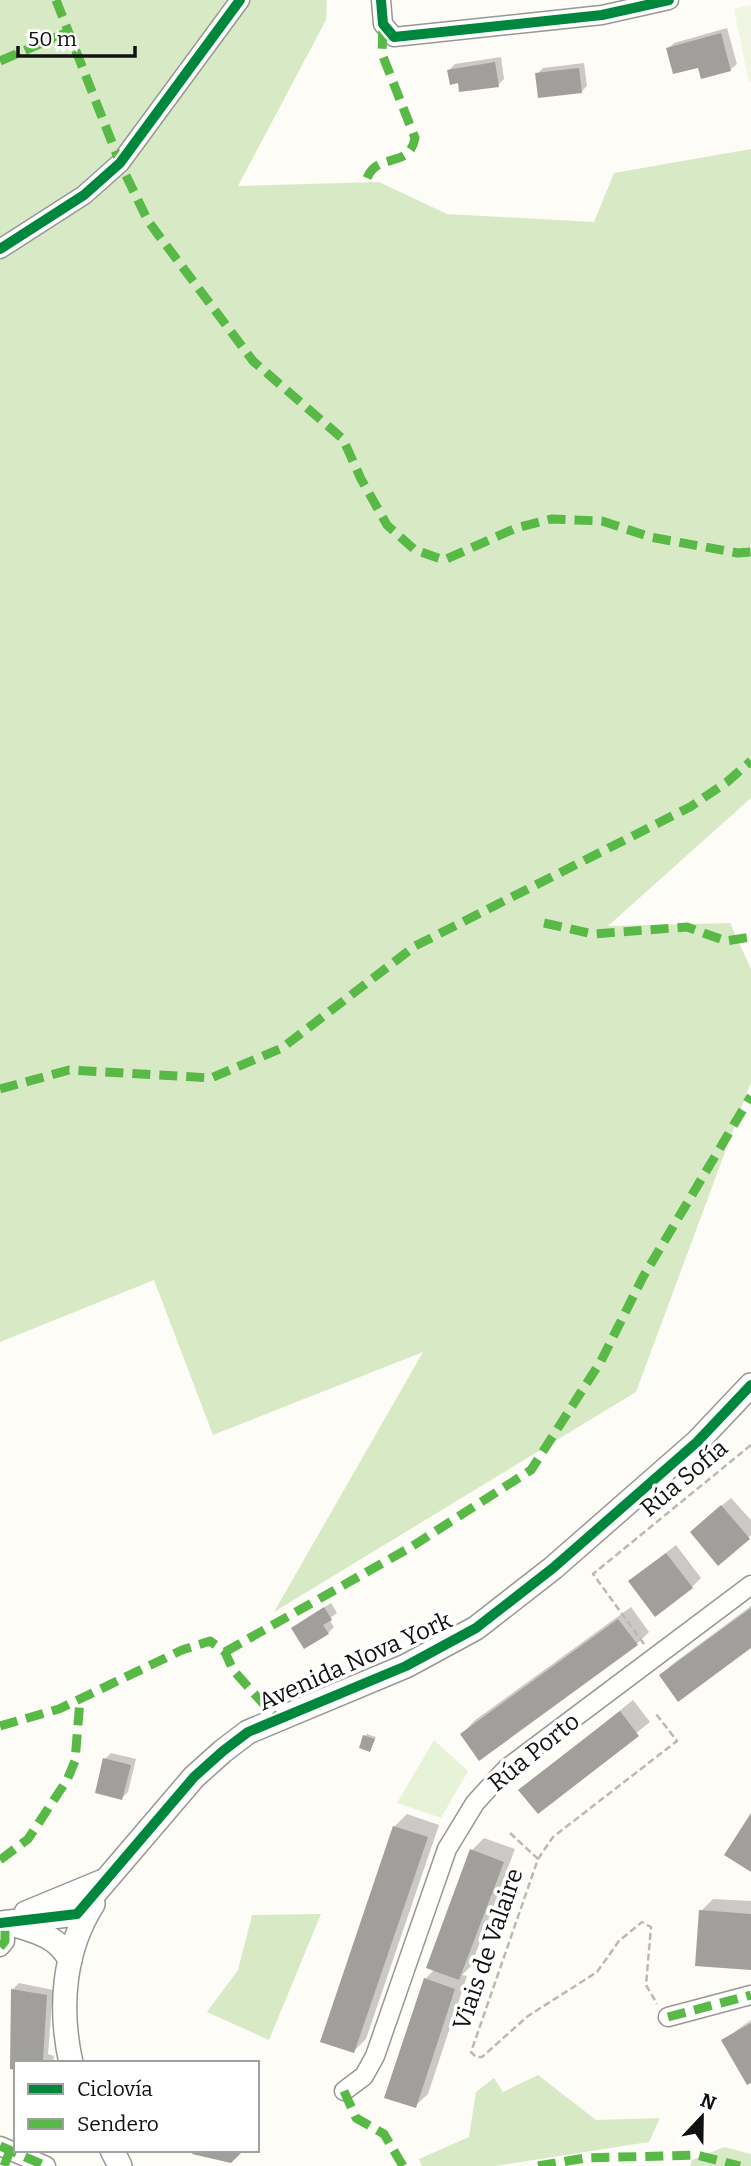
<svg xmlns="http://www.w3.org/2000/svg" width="751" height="2166" font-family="Bitter,serif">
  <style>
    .green { fill: #e7f3d7 }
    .forest { fill: #d8eac5 }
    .pitch { fill: #f0f6e1 }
    .shadow { fill: #0003 }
    .building { fill: #a19f9c }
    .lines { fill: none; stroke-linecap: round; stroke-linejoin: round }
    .minor-casing { stroke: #979795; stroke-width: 21 }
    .tertiary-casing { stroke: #979795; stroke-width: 26 }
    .path { stroke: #b9b9b8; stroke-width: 2.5; stroke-dasharray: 7 3.5; stroke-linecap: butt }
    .minor { stroke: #fffffe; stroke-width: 18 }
    .tertiary { stroke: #fffffe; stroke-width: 23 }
    .quiet { stroke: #58b947; stroke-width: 9; stroke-dasharray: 18 9; stroke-linecap: butt }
    .cycleway-casing { stroke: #fff; stroke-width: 15 }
    .cycleway { stroke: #00873e; stroke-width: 10 }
    .labels { text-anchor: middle; stroke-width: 7; stroke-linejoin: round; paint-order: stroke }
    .street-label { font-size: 24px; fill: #111; stroke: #fff }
  </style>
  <rect width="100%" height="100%" fill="#fdfcf7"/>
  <!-- green -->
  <path class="green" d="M434,1740L468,1771L441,1818L397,1803Z"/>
  <!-- forest -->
  <g class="forest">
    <path d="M0,0H327L326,20L238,186L379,182L447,214L594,222L614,173L751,149V798L608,926L730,923L751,969V1082L636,1392L274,1612L423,1352L213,1435L154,1280L0,1342Z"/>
    <path d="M321,1914L269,2040L207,2012L238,1970L252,1915Z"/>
    <path d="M538,2075L596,2120L660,2118L649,2142L495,2166H422L419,2159L469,2137L476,2092L494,2078L503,2092Z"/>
    <path d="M724,2147L751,2154V2166H690L692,2160Z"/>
  </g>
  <!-- pitch -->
  <path class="pitch" d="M751,5V82L749,83L734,9Z"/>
  <!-- shadow -->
  <g class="shadow">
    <path d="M727,28L737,64L731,69L699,66L668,49L674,43Z"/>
    <path d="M501,57L504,79L498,85L460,81L449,70L455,64Z"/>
    <path d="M584,63L587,86L581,92L537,74L543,68Z"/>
    <path d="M731,1498L751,1520V1535L719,1563L701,1523Z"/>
    <path d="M676,1545L701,1578L692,1587L630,1581Z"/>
    <path d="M331,1603L337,1613L329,1619L334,1627L328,1633L293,1628Z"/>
    <path d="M751,1606V1646L661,1675L674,1663Z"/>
    <path d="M631,1607L649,1632L637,1644L462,1734L474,1721Z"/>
    <path d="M633,1700L650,1722L538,1812L521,1790Z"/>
    <path d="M367,1734L376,1737L370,1750L365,1736Z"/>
    <path d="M111,1753L136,1759L128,1792L122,1798L105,1759Z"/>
    <path d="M407,1814L439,1825L366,2039L354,2051L322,2040L395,1826Z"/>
    <path d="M484,1838L515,1849L471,1966L462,1975L467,1976L428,2094L415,2106L425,1979L435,1969L472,1850Z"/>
    <path d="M713,1899L751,1901V1969L701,1911Z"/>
    <path d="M19,1983L53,1990L48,2054L54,2056L53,2063H16L13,1989Z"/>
    <path d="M751,2020V2081L723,2040Z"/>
  </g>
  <!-- building -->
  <g class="building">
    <path d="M721,33L731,71L701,79L698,68L673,74L666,48Z"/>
    <path d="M495,62L499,87L459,92L458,83L450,85L447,70Z"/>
    <path d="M579,68L582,93L538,98L535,73Z"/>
    <path d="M721,1505L750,1539L718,1566L690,1532Z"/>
    <path d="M666,1553L693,1588L655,1617L628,1581Z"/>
    <path d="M324,1607L332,1620L323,1625L329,1634L304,1649L291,1628Z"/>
    <path d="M751,1608V1648L678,1702L659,1675Z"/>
    <path d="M618,1619L638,1645L479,1761L460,1734Z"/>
    <path d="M620,1711L639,1736L538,1814L518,1790Z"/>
    <path d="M363,1735L375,1739L370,1752L359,1748Z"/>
    <path d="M103,1758L131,1765L122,1800L95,1793Z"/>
    <path d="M751,1813V1872L724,1855Z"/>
    <path d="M393,1826L428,1837L354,2053L320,2042Z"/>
    <path d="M470,1849L504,1862L459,1980L426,1968Z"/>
    <path d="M699,1910L751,1914V1970L695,1966Z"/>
    <path d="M424,1978L455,1989L416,2108L384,2098Z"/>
    <path d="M11,1989L47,1995L43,2060L51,2063H16V2070L10,2069Z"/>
    <path d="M751,2023V2083L747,2085L721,2040Z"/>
    <path d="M194,2150H240L241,2153L231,2163L192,2154Z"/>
  </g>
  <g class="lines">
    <defs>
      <g id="minor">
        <path d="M381,0L383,24L394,37L602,15L669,0"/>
        <path d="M0,249L84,195L120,163L240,0"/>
        <path d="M0,1947L5,1941V1922"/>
        <path d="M668,2017L751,1995"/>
        <path d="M344,2091L364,2076L375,2056L447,1849L475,1803L506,1769L751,1585"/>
        <path d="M0,2146L46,2166"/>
      </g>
      <g id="tertiary">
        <path d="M26,1913L101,1882"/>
        <path d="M0,1923L77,1914L194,1777L223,1751L248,1732L406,1666L476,1628L553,1568L697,1442L751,1385"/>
        <path d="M15,1925C38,1932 58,1937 70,1960"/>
        <path d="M71,2063C59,2009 63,1951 93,1904"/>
        <path d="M112,2150L120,2166"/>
      </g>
    </defs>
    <!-- minor casing -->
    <use href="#minor" class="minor-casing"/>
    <!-- tertiary casing -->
    <use href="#tertiary" class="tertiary-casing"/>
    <!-- path -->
    <g class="path">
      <path d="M644,1644L593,1574L751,1445"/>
      <path d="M510,1833L538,1859L471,2052L476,2057H482L528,2016L597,1972L619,1941L642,1922L651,1927L646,1985L657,2004"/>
      <path d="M538,1859L553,1837L677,1741L656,1714"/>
    </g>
    <!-- minor -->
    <use href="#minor" class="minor"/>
    <!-- tertiary -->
    <use href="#tertiary" class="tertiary"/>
    <!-- quiet -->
    <g class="quiet">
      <path d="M56,0L120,163L148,221L253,361L343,439L361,479L387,525L415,550L444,560L516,528L551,519L602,521L650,537L738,553L751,552"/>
      <path d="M0,61L68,32"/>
      <path d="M367,178C378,151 409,170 415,138L382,54L383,24"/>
      <path d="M544,923L593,934L687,927L726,941L751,937"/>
      <path d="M0,1089L69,1070L211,1078L282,1048L415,946L690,807L727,782L751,761"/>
      <path d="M225,1652L411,1547L531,1470L601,1361L643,1277L751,1096"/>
      <path d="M0,1726L59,1709L182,1650L210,1641L225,1652L233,1670L277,1719"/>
      <path d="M0,1860L28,1839L67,1780L75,1761L80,1700"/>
      <path d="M0,1947L5,1941V1922"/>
      <path d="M668,2017L751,1995"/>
      <path d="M344,2091L356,2118L384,2134L403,2166"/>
      <path d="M0,2146L46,2166"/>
      <path d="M4,2166L10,2151"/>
      <path d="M538,2166L585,2158L697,2155L740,2166"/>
    </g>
    <defs>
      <g id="cycleway">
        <path d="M381,0L383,24L394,37L602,15L669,0"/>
        <path d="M0,249L84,195L120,163L240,0"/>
        <path d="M0,1923L77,1914L194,1777L223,1751L248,1732L406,1666L476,1628L553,1568L697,1442L751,1385"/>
      </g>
    </defs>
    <!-- cycleway casing -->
    <use href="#cycleway" class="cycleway-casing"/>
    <!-- cycleway -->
    <use href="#cycleway" class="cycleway"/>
  </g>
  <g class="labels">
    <!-- street labels -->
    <g class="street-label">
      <text transform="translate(684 1478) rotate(-40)" y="8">Rúa Sofía</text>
      <text transform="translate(355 1661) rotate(-24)" y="8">Avenida Nova York</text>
      <text transform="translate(534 1752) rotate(-39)" y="8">Rúa Porto</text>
      <text transform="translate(488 1949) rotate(-71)" y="8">Viais de Valaire</text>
    </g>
  </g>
  <!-- legend -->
  <rect x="14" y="2061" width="245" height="91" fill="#ffffff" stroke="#a0a0a0" stroke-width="2"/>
  <rect x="28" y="2084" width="35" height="10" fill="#00873e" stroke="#a0a0a0" stroke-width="2"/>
  <text x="77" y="2096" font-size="21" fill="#111111">Ciclovía</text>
  <rect x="28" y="2119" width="35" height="10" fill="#58b947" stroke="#a0a0a0" stroke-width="2"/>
  <text x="77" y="2131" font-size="21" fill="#111111">Sendero</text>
  <!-- north arrow -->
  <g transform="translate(702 2117) rotate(22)" stroke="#ffffff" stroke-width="5" paint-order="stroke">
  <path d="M0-5L12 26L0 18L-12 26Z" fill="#111111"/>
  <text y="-10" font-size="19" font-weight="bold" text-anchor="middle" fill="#111111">N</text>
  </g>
  <!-- scale -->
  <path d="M18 46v10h117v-10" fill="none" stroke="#111111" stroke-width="3.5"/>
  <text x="28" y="46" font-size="21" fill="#111111" stroke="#ffffff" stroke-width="5" paint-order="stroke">50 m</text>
</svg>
